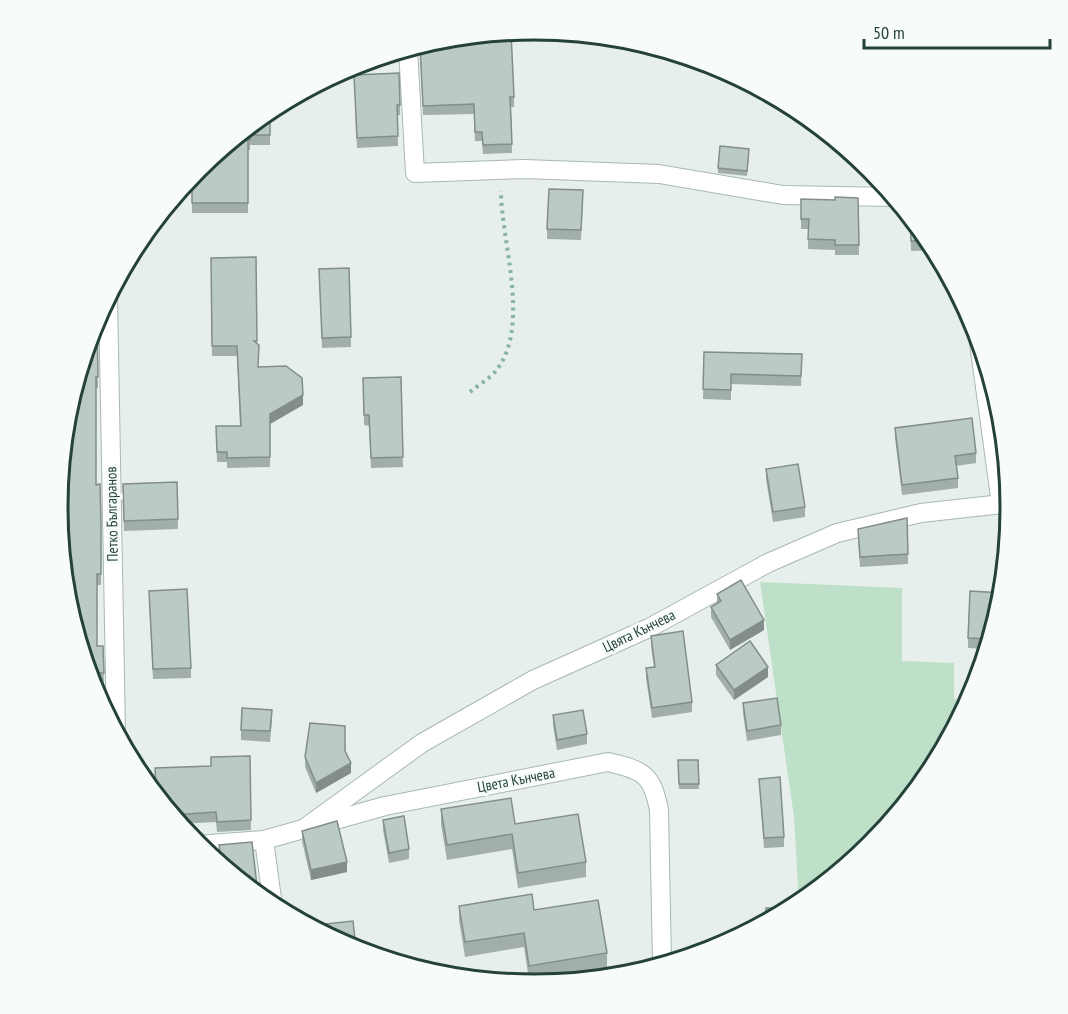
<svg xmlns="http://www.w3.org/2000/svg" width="1068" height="1014" font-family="'PT Sans Narrow',sans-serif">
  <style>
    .green { fill: #bfe0c8 }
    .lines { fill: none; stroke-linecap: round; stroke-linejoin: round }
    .street-casing { stroke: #a8b8b2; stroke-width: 20 }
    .path { stroke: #86b3a5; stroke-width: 4; stroke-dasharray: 3 4.5; stroke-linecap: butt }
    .street { stroke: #fff; stroke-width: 18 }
    .wall { fill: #a1aea9 }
    .shaded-wall { fill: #838d89 }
    .building { fill: #bbcac4; stroke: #838d89; stroke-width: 1.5 }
    .labels { text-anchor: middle; stroke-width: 6; stroke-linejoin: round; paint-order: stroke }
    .street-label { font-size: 15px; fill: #24423a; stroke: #f7fbf9 }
    .rim { fill: none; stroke: #24423a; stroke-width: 3 }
  </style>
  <rect width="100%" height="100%" fill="#e6efeb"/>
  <!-- green -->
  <path class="green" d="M760,582L902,588V661L954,663V699H970L930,772L871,845L799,903L794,817Z"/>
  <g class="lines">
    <defs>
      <g id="street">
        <path d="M408,49L415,173L524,169L659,174L783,195L894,197"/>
        <path d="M108,297L116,732"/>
        <path d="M978,336L1001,504"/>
        <path d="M306,827L422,743L533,680L649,628L768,563L837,533L921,513L1011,503"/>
        <path d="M264,840L273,906"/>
        <path d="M197,845L264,840L385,806L608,762C643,770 652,774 659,810L662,964"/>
      </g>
    </defs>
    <!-- street casing -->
    <use href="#street" class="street-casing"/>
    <!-- path -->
    <path class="path" d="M470,392C478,385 489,379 495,372C532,328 501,242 501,191"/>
    <!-- street -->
    <use href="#street" class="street"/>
  </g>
  <!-- wall -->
  <g class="wall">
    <path d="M420,46L514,97V107H511L512,153L483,154L482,141H475L474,114L423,115Z"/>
    <path d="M354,75L400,105V115H397L398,146L357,148Z"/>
    <path d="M270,110V145H250V150H248V213H192V176Z"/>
    <path d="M749,154L747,176L718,173V168Z"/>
    <path d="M858,198L859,255H835V250L808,249V229H801V199L835,200Z"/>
    <path d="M583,200L581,240L547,239V229Z"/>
    <path d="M910,217L931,242L935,250L911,251Z"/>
    <path d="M256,257L257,344L259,355L258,367L303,405L270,424V467L227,468V462H217L216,426H240L237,356H212L211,258Z"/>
    <path d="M349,268L351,347L322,348L319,269Z"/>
    <path d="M97,318L98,388H96V485L101,522V585H97V646H103L104,683H95L70,580H64L60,539Z"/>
    <path d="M704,352L802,354L801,386L731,384V400L703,399Z"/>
    <path d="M401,377L403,467L371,468L369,426L364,425L363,378Z"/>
    <path d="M895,428L976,453V463L956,466L958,478V488L902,495L895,438Z"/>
    <path d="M766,469L805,507V517L773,522L766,479Z"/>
    <path d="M177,482L178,529L124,531L123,484Z"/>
    <path d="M858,539L908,554V564L860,567Z"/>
    <path d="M717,594L764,630L730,650L711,617V607L717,604Z"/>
    <path d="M1002,600L987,649L968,648V638Z"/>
    <path d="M149,601L191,668V678L153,679Z"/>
    <path d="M651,636L692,702V712L652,718L646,678V668L654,667L651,646Z"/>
    <path d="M716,665L768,677L734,700L716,675Z"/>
    <path d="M743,703L781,725V735L747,741L743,713Z"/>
    <path d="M553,715L587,734V744L557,750L553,725Z"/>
    <path d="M272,720L270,742L241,740V730Z"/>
    <path d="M345,751L351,773L316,793L305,767V757Z"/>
    <path d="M250,756L251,830L217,832L216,822L180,824L155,794L211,766Z"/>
    <path d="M678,760H698L699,789H679Z"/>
    <path d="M759,779L784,837V847L764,848Z"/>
    <path d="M441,809L515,824L586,862V877L518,888L512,849L447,860L441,824Z"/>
    <path d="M383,820L409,849V859L389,863L383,830Z"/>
    <path d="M302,831L347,872L311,880L302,841Z"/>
    <path d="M459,906L534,910L607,953V968L529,980L524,947L465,957L459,920Z"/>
  </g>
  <!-- shaded-wall -->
  <g class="shaded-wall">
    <path d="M303,395V405L270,424V414Z"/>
    <path d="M764,620V630L730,650V640Z"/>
    <path d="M768,667V677L734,700V690Z"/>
    <path d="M351,763V773L316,793V783Z"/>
    <path d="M347,862V872L311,880V870Z"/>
  </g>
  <!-- building -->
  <g class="building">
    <path d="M511,32L514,97H510L512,144L483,145L482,132H475L474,104L423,106L420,45L441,39Z"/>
    <path d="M399,73L400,105H397L398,136L357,138L354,75Z"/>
    <path d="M270,110V135H250V140H248V203H192V176L197,169Z"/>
    <path d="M720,146L749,149L747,171L718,168Z"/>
    <path d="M549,189L583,190L581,230L547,229Z"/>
    <path d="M835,197L858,198L859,245H835V240L808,239L809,219H801V199L835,200Z"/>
    <path d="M910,217L929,240L911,241Z"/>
    <path d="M256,257L257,341H254L259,345L258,367L286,366L302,378L303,395L270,414V457L227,458V452H217L216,426H241L237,346H212L211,258Z"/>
    <path d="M349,268L351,337L322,338L319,269Z"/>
    <path d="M97,318L98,377H96V485L100,484L101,522V574H97V646H103L104,673H95L96,694L93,689L70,611V569H63L60,540V479L66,414L93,324Z"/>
    <path d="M704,352L802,354L801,376L731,374V390L703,389Z"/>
    <path d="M401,377L403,457L371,458L369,415H364L363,378Z"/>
    <path d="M972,418L976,453L955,456L958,478L902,485L895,428Z"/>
    <path d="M798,464L805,507L773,512L766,469Z"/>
    <path d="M177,482L178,519L124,521L123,484Z"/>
    <path d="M907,518L908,554L860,557L858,529Z"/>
    <path d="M741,580L764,620L730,640L711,607L721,601L717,594Z"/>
    <path d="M187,589L191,668L153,669L149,591Z"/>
    <path d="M970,591L1003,593L1002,600L990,639L968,638Z"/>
    <path d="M683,631L692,702L652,708L646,668L655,667L651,636Z"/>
    <path d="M750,641L768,667L734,690L716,665Z"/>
    <path d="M777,698L781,725L747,731L743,703Z"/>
    <path d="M242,708L272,710L270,731L241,730Z"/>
    <path d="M583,710L587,734L557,740L553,715Z"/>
    <path d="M310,723L345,726V751L351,763L316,783L305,757Z"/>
    <path d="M250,756L251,820L217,822L216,812L172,815L156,794L155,768L211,766V757Z"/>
    <path d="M678,760H698L699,784H679Z"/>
    <path d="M780,777L784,837L764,838L759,779Z"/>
    <path d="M511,798L515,824L578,814L586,862L518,873L512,834L447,845L441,809Z"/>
    <path d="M404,816L409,849L389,853L383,820Z"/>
    <path d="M337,821L347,862L311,870L302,831Z"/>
    <path d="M252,842L258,895L222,865L219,845Z"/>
    <path d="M532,894L534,910L598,900L607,953L529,966L524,933L465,942L459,906Z"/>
    <path d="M766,908H785V911L766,921Z"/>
    <path d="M353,921L356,949L351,948L317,930V925Z"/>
    <path d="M546,980L547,983L534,984L527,983Z"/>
  </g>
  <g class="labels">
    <!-- street labels -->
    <g class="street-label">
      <text transform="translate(112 514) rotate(-91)" y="5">Петко Българанов</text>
      <text transform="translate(639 631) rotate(-26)" y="5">Цвята Кънчева</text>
      <text transform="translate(516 780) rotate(-11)" y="5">Цвета Кънчева</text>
    </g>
  </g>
  <!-- crop -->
  <path d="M0 0H1068V1014H0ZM534 40H534A466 466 0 0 1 1000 506V508A466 466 0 0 1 534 974H534A466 466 0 0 1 68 508V506A466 466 0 0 1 534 40Z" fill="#f7fbf9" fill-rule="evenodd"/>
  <path class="rim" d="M534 40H534A466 466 0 0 1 1000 506V508A466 466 0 0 1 534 974H534A466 466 0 0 1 68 508V506A466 466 0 0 1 534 40Z"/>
  <!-- scale -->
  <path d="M864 39v9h186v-9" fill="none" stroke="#24423a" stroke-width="3"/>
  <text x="873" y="39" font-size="18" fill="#24423a" stroke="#f7fbf9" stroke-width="4.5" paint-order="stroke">50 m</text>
</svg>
